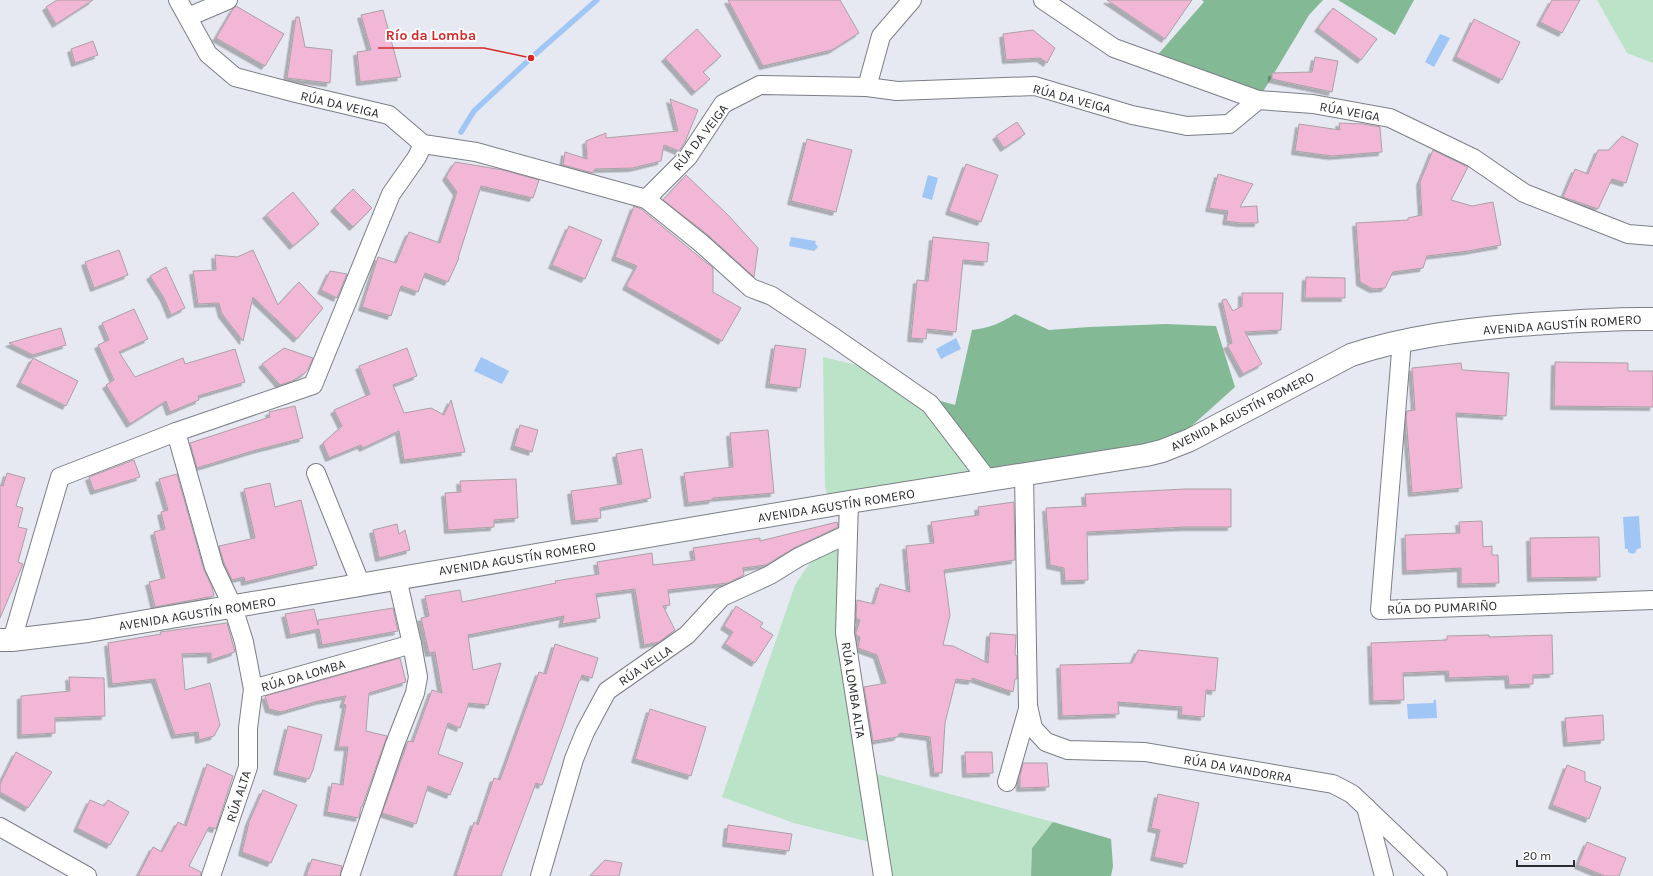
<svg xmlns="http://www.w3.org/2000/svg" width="1653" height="876" font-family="Karla,sans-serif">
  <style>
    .green { fill: #bae3c7 }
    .forest { fill: #83ba95 }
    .water { fill: #a0c6f5 }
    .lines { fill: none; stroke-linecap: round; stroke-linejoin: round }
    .stream { stroke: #a0c6f5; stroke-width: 5.5 }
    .building { fill: #f2b7d6; stroke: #aaa1a5; filter: url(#shadow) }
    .street-casing { stroke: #7b7e85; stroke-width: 20 }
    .secondary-casing { stroke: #7b7e85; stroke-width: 24 }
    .street { stroke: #fff; stroke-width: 18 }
    .secondary { stroke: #fff; stroke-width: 22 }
    .labels { text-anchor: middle; stroke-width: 4; stroke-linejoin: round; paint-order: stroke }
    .street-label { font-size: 13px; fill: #2a2c2f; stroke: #fff }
    .leader { fill: none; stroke: #d62828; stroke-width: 1.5 }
    .callout-dot { fill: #d62828; stroke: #fff; stroke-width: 1.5 }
    .callout-label { font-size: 14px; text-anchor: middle; font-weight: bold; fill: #d62828; stroke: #fff; stroke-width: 4; stroke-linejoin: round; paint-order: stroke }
  </style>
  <defs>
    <filter id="shadow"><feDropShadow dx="-3.5" dy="3.5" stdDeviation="0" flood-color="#0004"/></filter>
  </defs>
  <rect width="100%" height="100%" fill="#e6e9f2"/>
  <!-- green -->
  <g class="green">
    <path d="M1597,0H1653V63L1627,53Z"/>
    <path d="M823,357L857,365L930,404L988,480L830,506L825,486Z"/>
    <path d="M849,520L845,633L866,771L1053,822L1032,848L1031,876H883L878,844L794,823L722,797L795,585L832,530L831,524Z"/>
  </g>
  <!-- forest -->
  <g class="forest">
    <path d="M1202,0H1323L1309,15L1258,100L1154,59L1204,2Z"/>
    <path d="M1338,0H1414L1395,35Z"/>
    <path d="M1015,314L1049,330L1089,327L1166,324L1216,326L1235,387L1166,449L988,480L916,394L955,405L972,330C989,328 1001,323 1015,314Z"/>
    <path d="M1053,822L1111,839L1113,866L1111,876H1031L1032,848Z"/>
  </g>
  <!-- water -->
  <g class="water">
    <path d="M1440,34L1450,38L1434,67L1425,62Z"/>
    <path d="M928,175L938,178L932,200L922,197Z"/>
    <path d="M791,237L816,241L815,243L818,247L814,251L789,246Z"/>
    <path d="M956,338L961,349L941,359L936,349Z"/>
    <path d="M481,357L509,371L502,384L474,371Z"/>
    <path d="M1639,516L1641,548L1637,549L1635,553L1632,554L1628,552V549H1625L1623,517Z"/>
    <path d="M1434,700H1436L1437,718L1408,719L1407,704L1433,703Z"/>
  </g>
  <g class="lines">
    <!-- stream -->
    <path class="stream" d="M461,132L474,111L531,58L597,0"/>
  </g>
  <!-- building -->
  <g class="building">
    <path d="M57,0H93L56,24L46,7Z"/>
    <path d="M728,0H840L859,33L832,50L763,66Z"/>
    <path d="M1107,0H1192L1165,39Z"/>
    <path d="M1552,0H1580L1562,33L1540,22Z"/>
    <path d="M236,6L284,34L265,66L216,38L233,9Z"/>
    <path d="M1333,8L1377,39L1361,60L1318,28Z"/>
    <path d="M383,10L401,77L360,82L357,52L371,50L361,15Z"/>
    <path d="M296,17H299L305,47L332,50L330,83L287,78Z"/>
    <path d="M1474,19L1520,42L1502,80L1456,57Z"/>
    <path d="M697,29L721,56L703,72L710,79L695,92L665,58Z"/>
    <path d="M1033,30L1055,48L1047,63L1040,58L1006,60L1003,34Z"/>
    <path d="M93,41L98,55L75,63L71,49Z"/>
    <path d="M1315,57L1338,61L1332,92L1272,79V73L1312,72Z"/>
    <path d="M670,99L698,110L685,142L679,151L664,145L661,161L633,168L595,169L593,173L563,165L565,152L587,159L586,141L606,133V138L678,131Z"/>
    <path d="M1017,122L1025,134L1004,148L996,136Z"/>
    <path d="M1339,123L1363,124L1380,127L1382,152L1332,156L1295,151L1299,124L1340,130Z"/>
    <path d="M1622,136L1638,144L1626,183L1612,179L1598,209L1563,197L1575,169L1588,174L1598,150H1609Z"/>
    <path d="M807,139L852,150L836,212L791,201Z"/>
    <path d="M1433,150L1468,167L1451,200L1472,206L1493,202L1501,245L1468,251L1427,256L1423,268L1393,272L1385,288L1373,289L1360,282L1356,223L1408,220V218L1422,215L1420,182Z"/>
    <path d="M455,162L503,170L539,180L533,198L481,186L458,258H459L448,282L425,273L418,292L401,286L391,316L362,307L378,257L396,263L409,232L440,243L457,192L446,177Z"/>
    <path d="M966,164L998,175L981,222L949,211Z"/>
    <path d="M1218,174L1253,184L1240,207L1257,206L1258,223H1240L1226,221L1228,211L1209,208Z"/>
    <path d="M686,175L728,215L758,248L754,277L708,235L663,200Z"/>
    <path d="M353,189L372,208L353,227L334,208Z"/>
    <path d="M293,192L319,224L293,246L266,215Z"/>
    <path d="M634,206L641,209L713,268V292L741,308L722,341L626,286L637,266L615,257Z"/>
    <path d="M569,226L602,240L585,279L552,265Z"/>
    <path d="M933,237L989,243L987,262L963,260L956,332L927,329L926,339L911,338L917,280L928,281Z"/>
    <path d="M119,250L128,275L94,288L85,262Z"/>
    <path d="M253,250L278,305L299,282L323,308L297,339L253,297L243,341L222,314L219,303L198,304L193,271L216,270L215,255L237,257Z"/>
    <path d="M166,267L185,308L171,315L164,298L150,276Z"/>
    <path d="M330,271L347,274L337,298L321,290Z"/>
    <path d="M1306,277L1345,278V298H1305Z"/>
    <path d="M1242,293H1283L1281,330L1245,332L1262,364L1243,374L1227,345L1232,343L1222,300L1226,299L1233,311L1242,306Z"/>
    <path d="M134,309L148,339L119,352L135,377L183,358L185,364L235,349L245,382L198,396L199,400L170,412L166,401L130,424L106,385L114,380L98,345L109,340L102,323Z"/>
    <path d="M61,328L66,345L33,355L9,343Z"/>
    <path d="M775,345L806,349L800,388L769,384Z"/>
    <path d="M284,348L313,358L308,369L305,373L292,381L280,385L262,364Z"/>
    <path d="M407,348L417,376L393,385L404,413L431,408L444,415L451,400L465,452L404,460L399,431L363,448L361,445L329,458L323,443L342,426L334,410L370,394L359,366Z"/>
    <path d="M33,358L78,381L66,406L20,383Z"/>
    <path d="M1555,362L1628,363V371H1653V407L1554,406Z"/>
    <path d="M1461,363L1462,370L1509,373L1506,416L1456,413L1462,488L1412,493L1406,416L1407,411L1415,410L1412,368Z"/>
    <path d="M295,406L303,438L256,450L197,468L190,443L270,417L269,412Z"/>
    <path d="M520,425L538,430L532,452L514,446Z"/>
    <path d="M768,430L774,493L713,498L712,500L688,503L684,473L733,467L730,433Z"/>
    <path d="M642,449L651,498L600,508L601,518L575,521L571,491L622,484L616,454Z"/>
    <path d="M134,460L140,477L94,491L89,477Z"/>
    <path d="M7,473L25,478L16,506L23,508L18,527L27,529L18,562L23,564L0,618V485L3,486Z"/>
    <path d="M177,474L204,570L212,587L214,596L155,607L149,582L165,578L154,532L165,529L161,512L168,510L159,479Z"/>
    <path d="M516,479L518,518L494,520V527L448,530L445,493L461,492L460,481Z"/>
    <path d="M270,483L275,507L301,500L317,565L245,582L244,577L232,580L224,563L219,546L255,538L244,489Z"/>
    <path d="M1185,489H1231V527H1185L1087,532L1088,580L1065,581L1064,568L1050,565L1046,508L1086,506L1085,494Z"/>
    <path d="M1014,502L1015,560L944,570L950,615L943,645L953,646L988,663L990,633L1016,635L1015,655L1017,656V679H1015L1013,692L972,678V681L956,679L945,723L942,773H934L930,737L900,733L897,737L873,741L864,687L886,683L877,655L858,648L860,637L856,635V632L860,620L856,618L857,600L874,604L880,584L910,592L906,546L934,543L931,522L979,515L978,507Z"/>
    <path d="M1482,521L1483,547L1492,546V555H1498L1499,583L1461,584V568L1406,571L1405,535L1460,533L1459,522Z"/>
    <path d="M837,522L838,527L794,548L766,565L743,568L744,575L728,583L668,590L670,605L663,606L675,630L659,642L644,645L635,589L596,594L600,618L562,624L564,616L468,635L473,670L501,663L488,705L469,703L460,728L448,723L438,754L463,763L450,795L428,786L416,824L382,813L408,741L413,742L432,690L442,693L435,652L429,653L421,618L429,616L425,596L460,590L462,602L556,583L555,581L599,574L597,562L652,553L653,565L695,560L693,548L760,538V541Z"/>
    <path d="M397,524L399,534L405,530L410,550L379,558L373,530Z"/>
    <path d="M1599,537L1600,577L1531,578L1530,538Z"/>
    <path d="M736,606L763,623L760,627L773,635L755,663L725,644L733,632L724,626Z"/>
    <path d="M393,608L398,631L322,645L319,629L290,635L285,614L314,609L318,625V620Z"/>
    <path d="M227,623L235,652L211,660V653L182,654L185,690L210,683L220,725L214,736L199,740L198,732L175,735L155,679L112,684L108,643L161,634L160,632Z"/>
    <path d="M1489,635V637L1552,635L1553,674L1533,675V684L1509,685L1508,676L1449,678L1448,671L1403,673L1404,700L1373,701L1371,643L1447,640V636Z"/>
    <path d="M555,644L598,658L592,678L582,675L580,681H579L542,785L536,783L501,876H456L474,822L478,825L494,778L500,780L539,672L546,674Z"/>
    <path d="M1138,650L1218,658L1215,691L1206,690L1204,717L1181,715L1182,707L1118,702L1119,714L1062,716L1060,665L1132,663Z"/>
    <path d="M400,658L406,682L369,693L366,731L387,736L362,807H361L359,818L327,812L332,783L343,785L348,747H338L346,705L343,704L346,696L319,701L281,712L269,709L265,696Z"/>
    <path d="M69,677L104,678L105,716L55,718V733L21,735V696L70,691Z"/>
    <path d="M650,709L706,727L691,776L635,759Z"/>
    <path d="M1603,715L1604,740L1567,743L1565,718Z"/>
    <path d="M288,726L322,735L313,770L309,779L277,771Z"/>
    <path d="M16,752L52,772L28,808L0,792V784Z"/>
    <path d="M965,752H992L993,773L966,774Z"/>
    <path d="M1023,763H1047L1049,787L1020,788V776Z"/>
    <path d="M207,764L233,776L216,829L209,827L189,866L201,872V876H138L153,847L162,852L178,822L186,826Z"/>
    <path d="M1567,765L1585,772V781L1601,787L1589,819L1552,805Z"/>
    <path d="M263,790L297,805L271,863L242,852L249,822Z"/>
    <path d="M1158,794L1199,803L1186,864L1154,857L1160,830L1151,828Z"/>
    <path d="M90,800L104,806L108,800L129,812L110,845L77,828Z"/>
    <path d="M728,825L792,834L789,851L726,843Z"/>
    <path d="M1587,842L1626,858L1619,876H1605L1578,865Z"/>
    <path d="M312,859L342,866L340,876H306Z"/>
    <path d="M605,860L622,863L619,876H590Z"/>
  </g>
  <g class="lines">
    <defs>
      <g id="street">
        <path d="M178,0L208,54L235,77L296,93L389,115L423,144L476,152L646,199L688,157L723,104L760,85L867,87L897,91L1035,86L1132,115L1187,126L1229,124L1258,100"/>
        <path d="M1043,0L1114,48L1258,100L1313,104L1390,118L1473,158L1524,193L1628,234L1653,236"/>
        <path d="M188,17L228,0"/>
        <path d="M867,87L881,36L912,0"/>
        <path d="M646,199L701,243L751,288L772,296L832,336L930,404L988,480"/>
        <path d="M1402,340L1380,610L1653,600"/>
        <path d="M176,432L214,567L233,607L244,642L253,689L412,644"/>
        <path d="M316,473L361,585"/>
        <path d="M1024,474L1028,706L1033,728L1046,742L1068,750L1145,752L1333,784L1352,794L1438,876"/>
        <path d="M849,502L845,633L883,876"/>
        <path d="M12,640L60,477L176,432L313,385L391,194L417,157L423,144"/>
        <path d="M1007,782L1028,709"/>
        <path d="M1366,807L1384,876"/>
        <path d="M0,827L87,876"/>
        <path d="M211,876L248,767V728L253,689"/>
        <path d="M350,876L395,744L415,693L418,677L412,644L397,578"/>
        <path d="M540,876L574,759L585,732L607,691L687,635L722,597L770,575L799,557L848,534"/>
      </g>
      <path id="secondary" d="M0,640H12L88,631L849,502L1146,455L1162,451L1190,440L1351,355C1405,337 1462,330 1519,325C1563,322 1608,318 1653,319"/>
    </defs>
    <!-- street casing -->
    <use href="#street" class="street-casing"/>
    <!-- secondary casing -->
    <use href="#secondary" class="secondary-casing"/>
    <!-- street -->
    <use href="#street" class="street"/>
    <!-- secondary -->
    <use href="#secondary" class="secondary"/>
  </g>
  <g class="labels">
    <!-- street labels -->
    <g class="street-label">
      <text transform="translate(1072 98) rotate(15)" y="5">RÚA DA VEIGA</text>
      <text transform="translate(340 104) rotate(13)" y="5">RÚA DA VEIGA</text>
      <text transform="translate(1350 111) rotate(10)" y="5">RÚA VEIGA</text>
      <text transform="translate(700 137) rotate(-52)" y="5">RÚA DA VEIGA</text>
      <text transform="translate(1562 324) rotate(-4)" y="5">AVENIDA AGUSTÍN ROMERO</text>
      <text transform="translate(1242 411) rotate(-27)" y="5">AVENIDA AGUSTÍN ROMERO</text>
      <text transform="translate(836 505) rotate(-9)" y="5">AVENIDA AGUSTÍN ROMERO</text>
      <text transform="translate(517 558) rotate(-9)" y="5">AVENIDA AGUSTÍN ROMERO</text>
      <text transform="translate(1442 607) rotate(-2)" y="5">RÚA DO PUMARIÑO</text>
      <text transform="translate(197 613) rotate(-9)" y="5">AVENIDA AGUSTÍN ROMERO</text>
      <text transform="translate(645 665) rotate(-34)" y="5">RÚA VELLA</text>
      <text transform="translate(303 675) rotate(-16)" y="5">RÚA DA LOMBA</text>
      <text transform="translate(854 690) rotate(81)" y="5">RÚA LOMBA ALTA</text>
      <text transform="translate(1238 768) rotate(10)" y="5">RÚA DA VANDORRA</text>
      <text transform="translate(238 796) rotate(-72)" y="5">RÚA ALTA</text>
    </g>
  </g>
  <!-- callouts -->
  <path class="leader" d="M531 58L484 48H378"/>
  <circle class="callout-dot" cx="531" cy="58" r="4"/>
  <g class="callout-label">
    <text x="431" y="40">Río da Lomba</text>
  </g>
  <!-- scale -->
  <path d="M1517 860v6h57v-6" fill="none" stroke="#2a2c2f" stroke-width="2"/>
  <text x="1523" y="860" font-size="12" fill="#2a2c2f" stroke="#ffffff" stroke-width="3" paint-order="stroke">20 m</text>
</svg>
